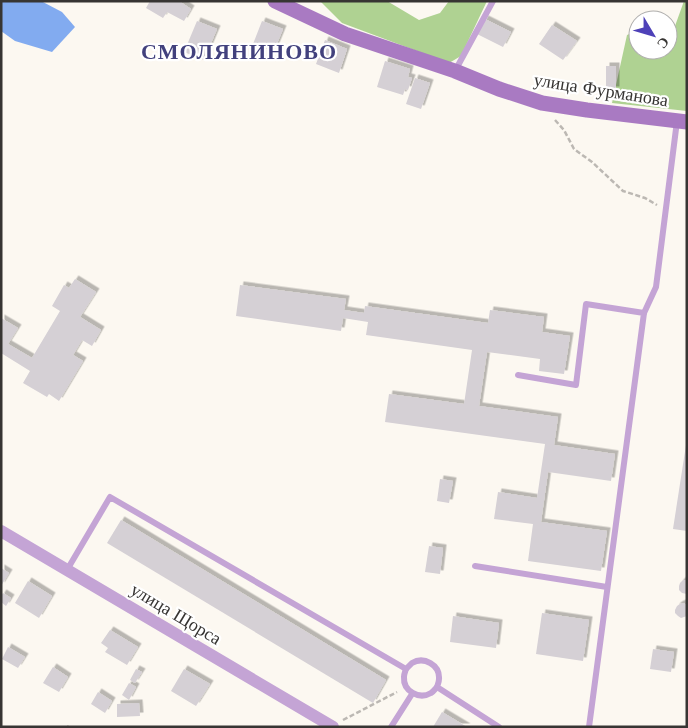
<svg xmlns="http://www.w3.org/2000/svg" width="688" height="728" font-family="'Libre Baskerville',serif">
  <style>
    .green { fill: #afd292 }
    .water { fill: #82abf0 }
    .building { fill: #d5d0d5; filter: url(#shadow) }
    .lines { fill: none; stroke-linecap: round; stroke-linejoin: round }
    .path { stroke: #bcb8b3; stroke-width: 2.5; stroke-dasharray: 5 2.5; stroke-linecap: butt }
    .lane { stroke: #c4a4d5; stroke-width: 6 }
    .street { stroke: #c4a4d5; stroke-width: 12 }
    .secondary { stroke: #a97ac2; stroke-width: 15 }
    .labels { text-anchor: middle; stroke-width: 4.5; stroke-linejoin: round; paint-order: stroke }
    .street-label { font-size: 18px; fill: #373533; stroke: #fff }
    .district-label { font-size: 22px; font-weight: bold; letter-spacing: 1px; fill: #42417d; stroke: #fff }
  </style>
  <defs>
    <filter id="shadow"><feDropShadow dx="3.5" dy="-3.5" stdDeviation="0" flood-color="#0004"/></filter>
  </defs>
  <rect width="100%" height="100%" fill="#fcf8f1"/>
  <!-- green -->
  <g class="green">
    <path d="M320,1H387L419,20L440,13L449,1H487L461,56L449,63L342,23Z"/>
    <path d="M684,1H687V111L612,103L627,35L638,30V50H668V25L675,26Z"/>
  </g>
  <!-- water -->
  <path class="water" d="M1,1H41L62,12L75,27L52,52L15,41L1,31Z"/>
  <!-- building -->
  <g class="building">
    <path d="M150,1H179L191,9L184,21L167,12L163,18L146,8Z"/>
    <path d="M485,19L511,32L503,47L477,34Z"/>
    <path d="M197,21L217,29L204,60L184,52Z"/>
    <path d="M262,21L283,29L274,51L253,44Z"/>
    <path d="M552,25L577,41L563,60L539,44Z"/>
    <path d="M325,40L347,49L339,73L316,64Z"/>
    <path d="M385,61L410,69L408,77L412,78L408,90L405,89L403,95L377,87Z"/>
    <rect x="606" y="66" width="10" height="24"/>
    <path d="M415,78L430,83L421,109L406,104Z"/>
    <path d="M75,279L96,292L80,317L101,330L92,346L82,340L73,355L83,361L59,401L49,394L47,397L23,383L30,371L1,353V318L18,328L8,344L32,358L60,311L52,306L64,285L69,288Z"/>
    <path d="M240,285L346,299L344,310L364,313L365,306L488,323L490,310L544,317L542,332L570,336L564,374L539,371L540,359L487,352L479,406L558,417L554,445L615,454L611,481L548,472L541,522L607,531L601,571L528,561L533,524L494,519L498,492L537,498L545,444L385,422L389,394L464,404L472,350L366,335L368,322L343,318L341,331L236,316Z"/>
    <path d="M686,445H687V531L673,529Z"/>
    <path d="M440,479L453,481L449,503L437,501Z"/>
    <path d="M121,520L386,680L373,703L107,543Z"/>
    <path d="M429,546L443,548L440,574L425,572Z"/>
    <path d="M1,568L9,573L1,586Z"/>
    <path d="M683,580H687V594L682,593L679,590V586L680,583Z"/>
    <path d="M28,581L52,596L39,618L15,603Z"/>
    <path d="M3,593L11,598L6,606L1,602V596Z"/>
    <path d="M683,603L687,605V616L681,618L678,616L675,613V610L677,606L680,604Z"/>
    <path d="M542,613L589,620L583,661L536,654Z"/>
    <path d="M453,616L499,623L496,648L450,642Z"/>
    <path d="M110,630L138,647L127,665L105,652L108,648L101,643Z"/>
    <path d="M8,647L25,657L18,668L2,659Z"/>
    <path d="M653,649L674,652L671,672L650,669Z"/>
    <path d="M53,667L68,677L59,692L43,683Z"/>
    <path d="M136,669L142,672L135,683L130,680Z"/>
    <path d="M184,669L210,684L196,706L171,691Z"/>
    <path d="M129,683L136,687L129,700L122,695Z"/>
    <path d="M98,692L112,701L105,713L91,704Z"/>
    <path d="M139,703L140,716L117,717V704Z"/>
    <path d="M442,712L467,727H433Z"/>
  </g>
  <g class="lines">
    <!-- path -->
    <g class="path">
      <path d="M555,120L564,130L574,149L592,162L623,191L645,198L657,205"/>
      <path d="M343,720L397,692"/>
      <path d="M67,726L68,727"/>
    </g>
    <!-- lane -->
    <g class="lane">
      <path d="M455,71L493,1"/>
      <path d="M644,313L656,287L677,121"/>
      <path d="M518,375L576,385L586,304L644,313L589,727"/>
      <path d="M475,566L607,587"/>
      <path d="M67,570L110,497L406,669C408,667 410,665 412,663C424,656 440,665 439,679C439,682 438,684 437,687L499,727"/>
      <path d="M406,669C405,672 404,674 404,677C403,691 419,700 431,693C433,692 435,689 437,687"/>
      <path d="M391,727L412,694"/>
    </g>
    <!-- street -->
    <path class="street" d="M1,531L333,727"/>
    <!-- secondary -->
    <path class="secondary" d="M275,1L345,34L455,71L499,89L542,103L587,110L687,122"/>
  </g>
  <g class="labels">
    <!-- street labels -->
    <g class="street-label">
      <text transform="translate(601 90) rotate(9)" y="6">улица Фурманова</text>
      <text transform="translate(176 614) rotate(31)" y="6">улица Щорса</text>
    </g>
    <!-- district labels -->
    <g class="district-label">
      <text x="239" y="59">СМОЛЯНИНОВО</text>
    </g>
  </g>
  <!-- border -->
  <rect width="688" height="728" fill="none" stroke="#373533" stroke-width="5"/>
  <!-- north arrow -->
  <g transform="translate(653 35) rotate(128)"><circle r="24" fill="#ffffff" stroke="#afaead"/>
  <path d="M0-4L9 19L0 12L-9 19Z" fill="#4e41b8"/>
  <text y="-8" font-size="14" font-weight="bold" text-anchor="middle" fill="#373533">С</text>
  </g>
</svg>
